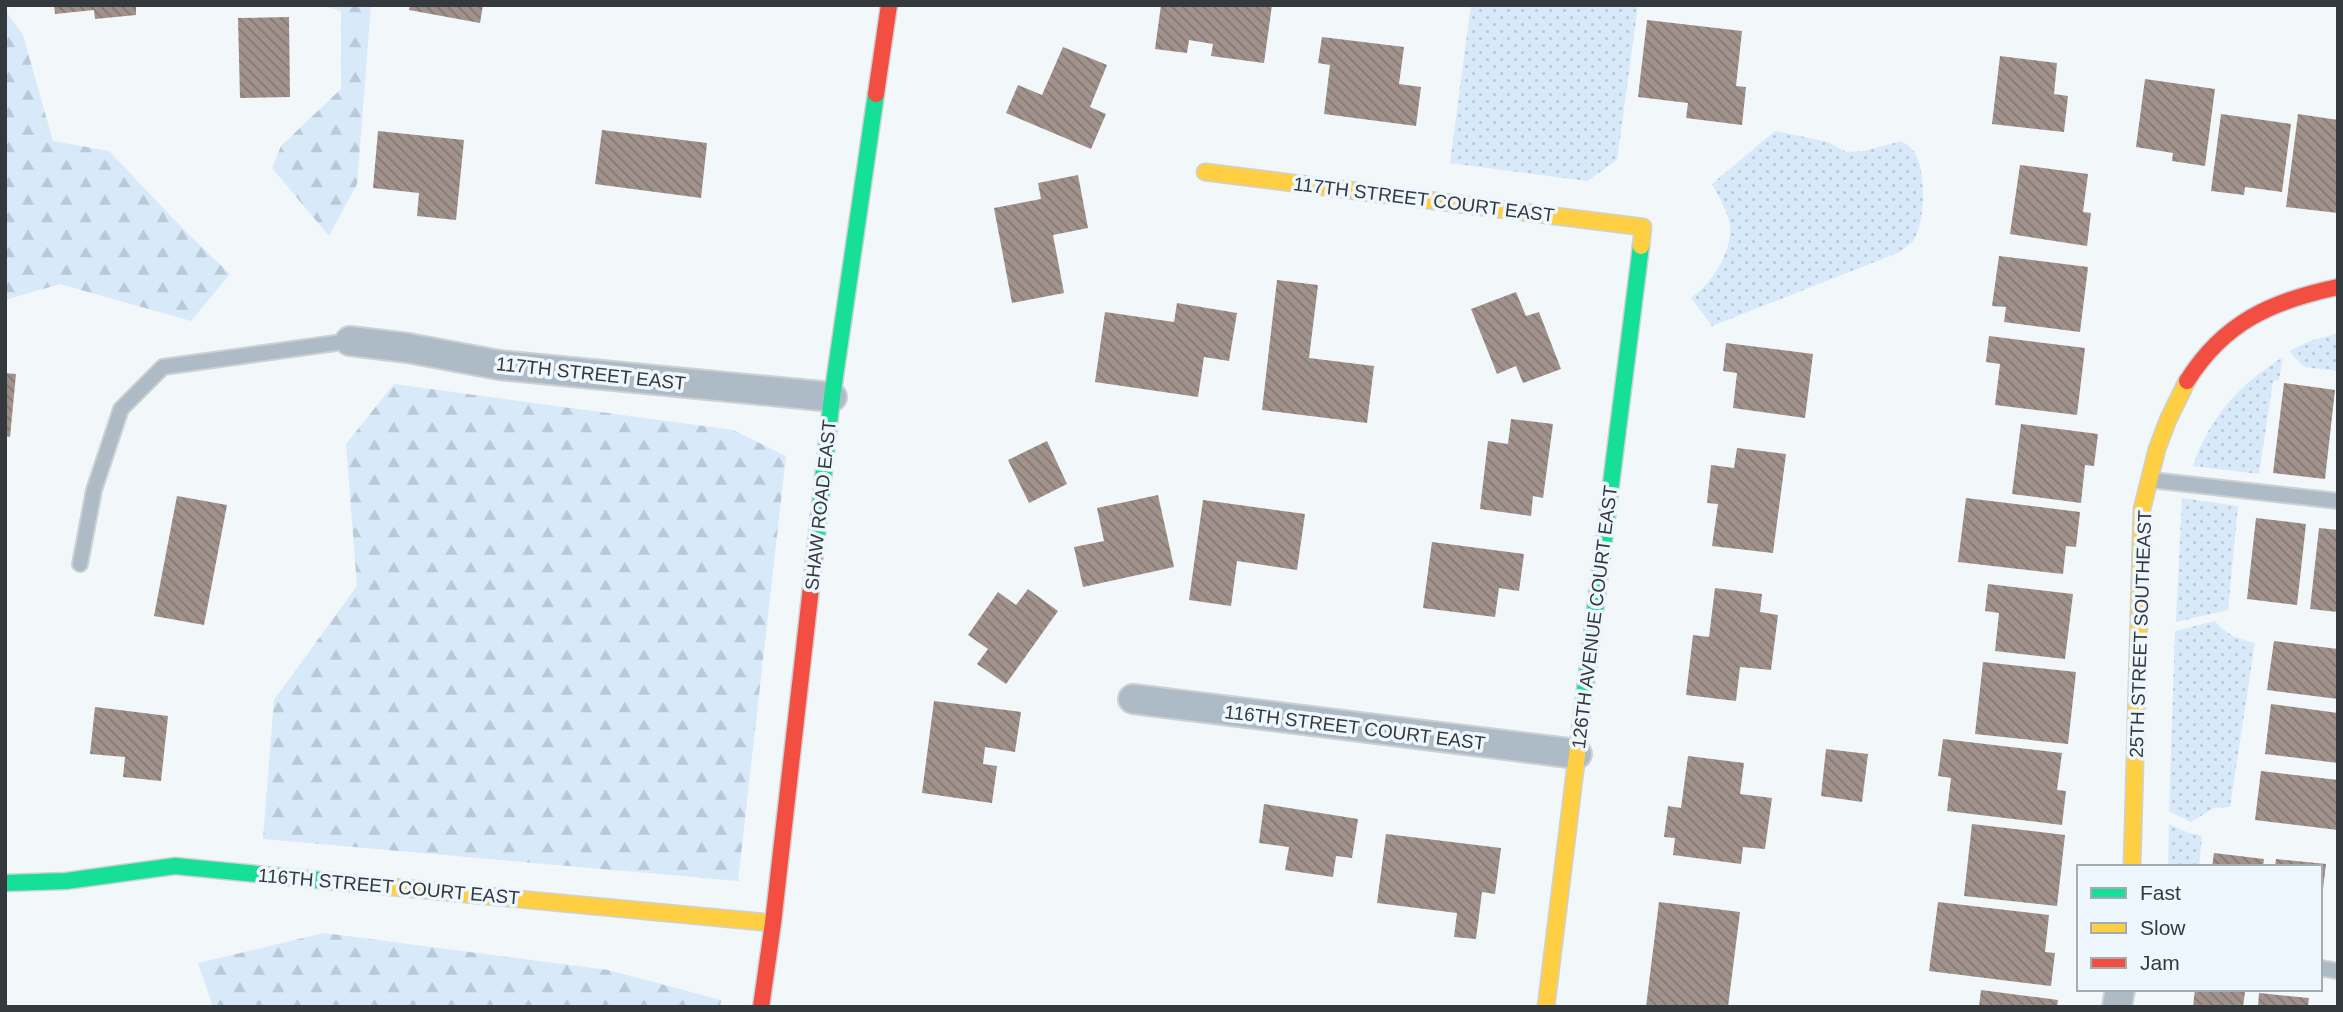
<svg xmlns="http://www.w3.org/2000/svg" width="2343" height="1012" font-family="Arial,sans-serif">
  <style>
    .grass { fill: url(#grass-dots) }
    .forest { fill: url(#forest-firs) }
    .building { fill: url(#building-back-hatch) }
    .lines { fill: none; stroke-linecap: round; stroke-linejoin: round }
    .lane-casing { stroke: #cdd1d4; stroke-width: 18 }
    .street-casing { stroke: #cdd1d4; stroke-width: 32 }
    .fast-casing { stroke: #cdd1d4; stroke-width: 19 }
    .slow-casing { stroke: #cdd1d4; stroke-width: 19 }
    .jam-casing { stroke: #cdd1d4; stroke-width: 19 }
    .lane { stroke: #adbbc7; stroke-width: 14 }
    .street { stroke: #adbbc7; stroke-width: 28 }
    .fast { stroke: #16e098; stroke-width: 16 }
    .slow { stroke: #ffcf43; stroke-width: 16 }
    .jam { stroke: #f24e42; stroke-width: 16 }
    .labels { text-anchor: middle; stroke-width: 7; stroke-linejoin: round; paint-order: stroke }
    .street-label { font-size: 19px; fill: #34393e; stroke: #eff7fe }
  </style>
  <defs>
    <pattern id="grass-dots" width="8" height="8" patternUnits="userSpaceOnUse" patternTransform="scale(1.75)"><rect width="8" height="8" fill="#d8e9fa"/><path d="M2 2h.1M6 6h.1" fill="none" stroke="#bac9d7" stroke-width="1.8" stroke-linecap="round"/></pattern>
    <pattern id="forest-firs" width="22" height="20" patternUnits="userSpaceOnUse" patternTransform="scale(1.75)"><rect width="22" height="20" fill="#d8e9fa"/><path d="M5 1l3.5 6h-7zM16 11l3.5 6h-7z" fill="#bac9d7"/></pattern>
    <pattern id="building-back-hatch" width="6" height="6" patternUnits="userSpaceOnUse" patternTransform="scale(1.75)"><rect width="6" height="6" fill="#a1928c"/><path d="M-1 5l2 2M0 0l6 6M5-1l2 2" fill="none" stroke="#847874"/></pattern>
  </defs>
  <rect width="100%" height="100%" fill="#f2f7fa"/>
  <!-- grass -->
  <g class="grass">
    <path d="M1471,5H1638L1617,160L1587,181L1450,163Z"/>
    <path d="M1775,131L1828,142L1846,152L1864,151L1901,141C1906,144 1911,147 1914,151C1926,169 1926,224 1913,241C1910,245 1904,248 1900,252L1712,326L1691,298C1712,283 1732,253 1730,226C1728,212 1719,197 1712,184Z"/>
    <path d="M2338,333V371L2304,367L2289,351L2308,342Z"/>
    <path d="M2283,357L2279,380L2273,381L2259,474L2193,466C2210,416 2239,385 2283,357Z"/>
    <path d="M2182,498L2238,506L2228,610L2176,622Z"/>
    <path d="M2215,621C2226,635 2238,639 2255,643L2230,807L2214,808L2191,822L2169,811L2175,631Z"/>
    <path d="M2169,824L2189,833L2202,836L2199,867H2168Z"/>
  </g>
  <!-- forest -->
  <g class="forest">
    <path d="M321,5H371L357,184L329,236L272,168L281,146L341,89V11Z"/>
    <path d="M5,10L23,35L53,141L109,151L184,230L230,274L191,321L60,284L5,300Z"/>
    <path d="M394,384L733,430L786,456L738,881L263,839L274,700L357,586L346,444Z"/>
    <path d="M324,933L608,970L721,1000L720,1007H213L198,963Z"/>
  </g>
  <!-- building -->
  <g class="building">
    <path d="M54,5H136V15L95,19L94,10L55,14Z"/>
    <path d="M410,5H483L480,23L409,10Z"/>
    <path d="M1161,5H1272L1264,63L1211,56L1213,44L1189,40L1187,53L1155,49Z"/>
    <path d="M289,17L290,97L240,98L238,18Z"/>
    <path d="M1647,20L1742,31L1736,86L1746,87L1742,125L1686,118L1688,103L1638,97Z"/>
    <path d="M1322,37L1404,47L1399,84L1421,87L1416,126L1324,114L1330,65L1318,63Z"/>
    <path d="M1063,47L1107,65L1090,107L1106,114L1091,149L1006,113L1018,85L1042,95Z"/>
    <path d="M2000,56L2057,63L2054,94L2068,96L2064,132L1992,124Z"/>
    <path d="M2145,79L2215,89L2205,166L2172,161L2173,153L2136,147Z"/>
    <path d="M2221,114L2291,124L2282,192L2245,187L2244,195L2211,191Z"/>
    <path d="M2298,114L2338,120V213L2286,207Z"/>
    <path d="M602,130L707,143L701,198L595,184Z"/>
    <path d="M378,131L464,140L456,220L417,216L419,193L373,188Z"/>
    <path d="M2020,165L2088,174L2083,212L2091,213L2087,246L2010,234Z"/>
    <path d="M1078,175L1088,228L1053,235L1064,293L1012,303L994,208L1041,199L1038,183Z"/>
    <path d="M1999,256L2088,267L2080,332L2004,322L2006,307L1992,306Z"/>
    <path d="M1277,280L1318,285L1309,358L1374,366L1367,423L1262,410Z"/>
    <path d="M1516,292L1526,316L1539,312L1561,369L1523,383L1516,366L1497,374L1471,309Z"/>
    <path d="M1177,303L1237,313L1229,361L1204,357L1198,397L1095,382L1105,312L1174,322Z"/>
    <path d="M1989,336L2085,348L2077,415L1995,405L2000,364L1986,362Z"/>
    <path d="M1726,343L1813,354L1805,418L1733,408L1737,373L1723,371Z"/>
    <path d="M5,373L16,374L10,437L5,436Z"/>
    <path d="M2284,383L2335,390L2325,479L2273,473Z"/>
    <path d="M1511,419L1553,424L1543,498L1533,496L1531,516L1480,509L1488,441L1508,444Z"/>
    <path d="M2021,424L2098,434L2094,466L2085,465L2081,503L2012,494Z"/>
    <path d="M1047,441L1067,484L1029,503L1008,460Z"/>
    <path d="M1737,448L1786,454L1773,553L1712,546L1718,504L1707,503L1711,465L1734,468Z"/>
    <path d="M1158,495L1174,567L1083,587L1074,547L1104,541L1097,508Z"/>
    <path d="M177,496L227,505L204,625L154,616Z"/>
    <path d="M1966,498L2080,512L2076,547L2066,546L2063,574L1958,562Z"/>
    <path d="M1203,500L1305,514L1297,570L1237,561L1231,606L1189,600Z"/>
    <path d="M2256,518L2306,524L2297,605L2247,599Z"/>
    <path d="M2319,528L2338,530V612L2310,609Z"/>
    <path d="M1432,542L1524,554L1519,591L1499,588L1495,617L1423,608Z"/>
    <path d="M1988,584L2073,594L2065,659L1995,651L1999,613L1985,611Z"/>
    <path d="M1715,588L1762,594L1760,612L1778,615L1771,670L1740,667L1736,701L1686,695L1693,635L1709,637Z"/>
    <path d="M1028,589L1058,611L1006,684L977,664L988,649L968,635L998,592L1016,605Z"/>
    <path d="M2274,641L2338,649V699L2267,690Z"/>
    <path d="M1983,662L2076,672L2068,744L1975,734Z"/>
    <path d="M934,701L1021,712L1015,752L985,747L983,764L997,766L992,803L922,793Z"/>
    <path d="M2271,704L2338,713V763L2265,754Z"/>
    <path d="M95,707L168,716L161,781L123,777L125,757L90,754Z"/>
    <path d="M1943,739L2062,753L2057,790L2066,791L2062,825L1947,811L1951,778L1938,776Z"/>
    <path d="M1826,749L1868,754L1862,802L1821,796Z"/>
    <path d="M1688,756L1744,763L1740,794L1772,798L1765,849L1743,847L1741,864L1673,855L1675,838L1664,837L1668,806L1681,808Z"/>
    <path d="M2261,771L2338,780V830L2255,820Z"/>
    <path d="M1264,804L1358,819L1352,858L1336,856L1333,877L1285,870L1289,847L1259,843Z"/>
    <path d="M1972,824L2065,835L2057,906L1964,896Z"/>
    <path d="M1386,834L1501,848L1495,894L1482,892L1476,939L1454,937L1457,913L1377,903Z"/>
    <path d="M2214,853L2264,859L2263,867H2212Z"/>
    <path d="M2276,859L2326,864L2322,897H2320V867H2275Z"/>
    <path d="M1659,902L1740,912L1728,1007H1646Z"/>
    <path d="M1938,902L2049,915L2045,952L2055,953L2051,986L1929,971Z"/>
    <path d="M2195,989L2245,992L2243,1007H2193Z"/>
    <path d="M1981,990L2058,1000L2057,1007H1979Z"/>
    <path d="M2259,993L2309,998L2308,1007H2258Z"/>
  </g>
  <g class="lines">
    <defs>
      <g id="lane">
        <path d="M2151,480L2338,501"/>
        <path d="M80,564L94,490L121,409L163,367L350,341"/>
        <path d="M2320,968L2338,971"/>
      </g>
      <g id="street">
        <path d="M350,341L408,348L499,365L832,397"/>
        <path d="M1133,699L1577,754"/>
        <path d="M2117,1007L2120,989"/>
      </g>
      <g id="fast">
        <path d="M815,552L832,397L876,94"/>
        <path d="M1582,714L1641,246"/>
        <path d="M5,883L66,881L175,866L329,881"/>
      </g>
      <g id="slow">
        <path d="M1205,172L1643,227L1641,246"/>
        <path d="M2132,867L2142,509L2157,449L2168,420L2187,381"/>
        <path d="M329,881L773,923"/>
        <path d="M1546,1007L1582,714"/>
      </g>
      <g id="jam">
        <path d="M876,94L889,5"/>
        <path d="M2187,381C2224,322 2272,301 2338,287"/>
        <path d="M761,1007L773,923L815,552"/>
      </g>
    </defs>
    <!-- lane casing -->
    <use href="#lane" class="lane-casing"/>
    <!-- street casing -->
    <use href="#street" class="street-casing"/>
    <!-- fast casing -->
    <use href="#fast" class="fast-casing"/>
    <!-- slow casing -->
    <use href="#slow" class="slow-casing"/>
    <!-- jam casing -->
    <use href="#jam" class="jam-casing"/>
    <!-- lane -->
    <use href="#lane" class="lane"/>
    <!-- street -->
    <use href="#street" class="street"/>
    <!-- fast -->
    <use href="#fast" class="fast"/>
    <!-- slow -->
    <use href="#slow" class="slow"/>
    <!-- jam -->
    <use href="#jam" class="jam"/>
  </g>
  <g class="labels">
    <!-- street labels -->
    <g class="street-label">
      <text transform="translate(1424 199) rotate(7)" y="7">117TH STREET COURT EAST</text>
      <text transform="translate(591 373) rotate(6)" y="7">117TH STREET EAST</text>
      <text transform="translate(820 505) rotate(-84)" y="7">SHAW ROAD EAST</text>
      <text transform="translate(1594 617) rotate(-83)" y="7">126TH AVENUE COURT EAST</text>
      <text transform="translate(2140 634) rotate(-88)" y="7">25TH STREET SOUTHEAST</text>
      <text transform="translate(1355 727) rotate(7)" y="7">116TH STREET COURT EAST</text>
      <text transform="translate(389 886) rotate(5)" y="7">116TH STREET COURT EAST</text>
    </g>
  </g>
  <!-- border -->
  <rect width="2343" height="1012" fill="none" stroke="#34393e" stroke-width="14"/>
  <!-- legend -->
  <rect x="2077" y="865" width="245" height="126" fill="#eff7fe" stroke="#a4abb1" stroke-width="2"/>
  <rect x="2091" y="888" width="35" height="10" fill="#16e098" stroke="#a4abb1" stroke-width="2"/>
  <text x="2140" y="900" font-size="21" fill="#34393e">Fast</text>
  <rect x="2091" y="923" width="35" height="10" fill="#ffcf43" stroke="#a4abb1" stroke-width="2"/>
  <text x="2140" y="935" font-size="21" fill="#34393e">Slow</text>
  <rect x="2091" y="958" width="35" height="10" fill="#f24e42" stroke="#a4abb1" stroke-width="2"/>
  <text x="2140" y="970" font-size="21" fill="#34393e">Jam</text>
</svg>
